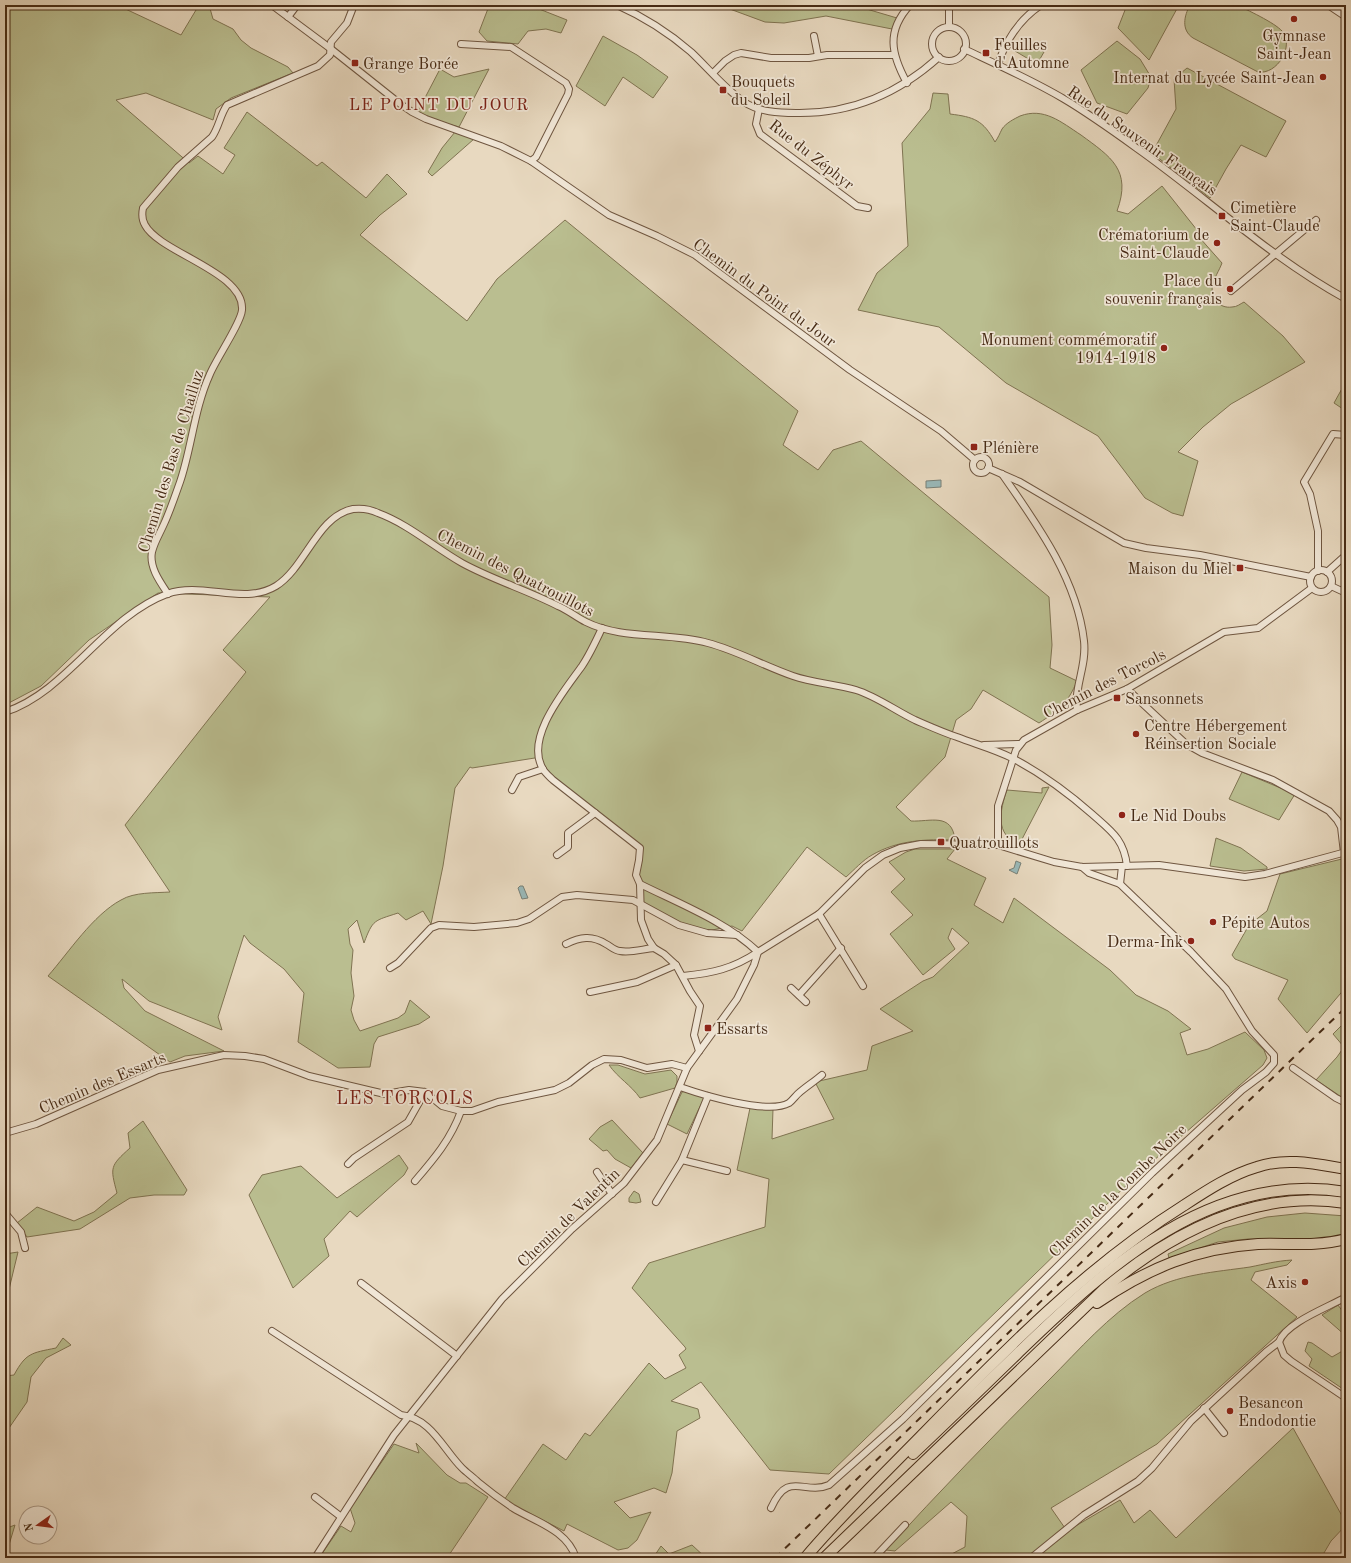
<svg xmlns="http://www.w3.org/2000/svg" width="1351" height="1563" font-family="'Old Standard TT',serif">
  <style>
    .green { fill: #babe90; stroke: #807452 }
    .water { fill: #99b9b9; stroke: #788077 }
    .lines { fill: none; stroke-linecap: round; stroke-linejoin: round }
    .minor-casing { stroke: #6f5640; stroke-width: 8 }
    .trunk-casing { stroke: #472b15; stroke-width: 12 }
    .minor { stroke: #f0e6d6; stroke-width: 6 }
    .trunk { stroke: #e8d9c0; stroke-width: 10 }
    .rail { stroke: #472b15; stroke-width: 2; stroke-dasharray: 7 7; stroke-linecap: butt }
    .poi-dot { fill: #8f2418; stroke: #f0e6d6; stroke-width: 1.5 }
    .labels { text-anchor: middle; stroke-width: 3.5; stroke-linejoin: round; paint-order: stroke }
    .poi-label { font-size: 16px; fill: #472b15; stroke: #f0e6d6; text-anchor: start }
    .street-label { font-size: 16px; fill: #472b15; stroke: #f0e6d6 }
    .neighbourhood-label { font-size: 17px; letter-spacing: 1px; fill: #7a1f14; stroke: #f0e6d6 }
    .quarter-label { font-size: 18px; letter-spacing: 1px; fill: #7a1f14; stroke: #f0e6d6 }
  </style>
  <rect width="100%" height="100%" fill="#e8d9c0"/>
  <filter id="stains"><feTurbulence type="fractalNoise" baseFrequency=".005" numOctaves="4"/><feColorMatrix values="0 0 0 0 .2 0 0 0 0 .09 0 0 0 0 .02 0 0 0 .5 -.17"/></filter>
  <radialGradient id="worn" r=".72"><stop offset=".6" stop-color="#630" stop-opacity="0"/><stop offset="1" stop-color="#630" stop-opacity=".3"/></radialGradient>
  <!-- green -->
  <g class="green">
    <path d="M5,5H117L181,35L199,5H209L213,19L233,29L241,40L251,48L288,67L293,73L231,98L216,109L213,120L146,93L116,100L189,163L198,156L223,174L235,155L224,148L247,112L317,166L322,162L366,198L387,174L407,194L380,215L360,235L467,321L497,279L565,220L798,411L783,445L818,470L833,450L861,441L1049,597L1052,645L1050,668L1077,681C1068,703 1059,710 1039,723L983,690L971,709L956,720L945,757L896,807L911,821C930,822 952,812 955,840C926,839 898,840 872,855C863,860 854,870 846,877L807,847L742,931L732,926L697,933L643,908L638,879L643,847L544,769L541,757L472,768L470,767L455,788L443,866L431,924L423,911L406,920L398,913C374,921 373,919 364,943L357,920L348,929L350,944L353,950L351,973L354,996L351,1010L354,1020L360,1031L398,1018L405,1013L410,1000L430,1017L419,1024L378,1037L374,1044L370,1067L338,1068L298,1042L304,993L284,969L250,943L244,935L218,1017L222,1030L149,1001L122,979L124,988L145,1011L224,1051L185,1056L170,1062L48,976C69,952 93,915 121,900C134,892 155,893 170,892L125,825L246,672L223,650L270,597L158,593L89,640L41,686L5,705Z"/>
    <path d="M486,5H529L567,20L561,33L546,29L528,31L518,44L487,41L479,32L489,6Z"/>
    <path d="M719,5H853L897,18L892,29L826,16L784,23L765,22Z"/>
    <path d="M1127,5H1179L1149,60L1118,28Z"/>
    <path d="M1190,5C1202,5 1225,2 1236,5C1246,9 1275,23 1282,31C1295,46 1277,75 1258,72L1193,38C1181,30 1184,16 1190,5Z"/>
    <path d="M603,36L637,55L668,77L653,98L623,77L605,106L576,86Z"/>
    <path d="M1022,39L1044,52L1037,64L1015,51Z"/>
    <path d="M1117,41L1140,59L1151,77L1148,88L1127,114L1097,103L1081,70Z"/>
    <path d="M1187,68L1286,121L1266,157L1241,145L1226,169L1210,198L1152,153L1176,109L1174,79Z"/>
    <path d="M440,69L454,77L489,69L459,127L416,115Z"/>
    <path d="M933,93L948,94L950,114C974,117 983,120 995,142C998,138 1000,133 1002,129C1006,123 1014,119 1020,116C1044,107 1061,122 1081,135C1111,157 1132,170 1117,211L1128,214L1162,186L1197,230L1199,237L1222,263C1219,271 1214,278 1213,284C1209,297 1219,309 1232,307C1237,307 1240,304 1244,302L1283,336L1305,362L1231,404L1203,427L1178,452L1198,461L1183,516L1172,513L1145,498L1098,436L1006,383L939,327L858,310L877,273L908,246L902,143L930,109Z"/>
    <path d="M455,132L474,139L432,176L428,172L442,148Z"/>
    <path d="M1344,385L1346,386V404L1343,409L1334,403Z"/>
    <path d="M1242,772L1295,794L1279,820L1229,799Z"/>
    <path d="M1049,787L1020,843C994,837 1000,809 1007,790L1042,793V788Z"/>
    <path d="M1216,838L1241,848L1267,867V869L1244,871L1210,866Z"/>
    <path d="M915,849H955L947,859L986,878L974,905L1003,923L1014,898L1110,970L1136,995L1168,1011L1191,1029L1180,1033L1187,1055L1208,1049L1245,1032L1264,1050L1267,1058L1263,1065L1137,1175L829,1474L770,1470L701,1382L671,1401L698,1409L700,1418L677,1431L672,1473L666,1493L654,1488L614,1502L630,1518L651,1512L637,1540L628,1548L618,1550L567,1524L564,1531L504,1500L543,1444L566,1460L585,1433L590,1436L649,1363L665,1379L686,1368L679,1355L686,1349L685,1347L632,1288L649,1263L765,1227L769,1179L737,1170L750,1108L773,1109L772,1139L834,1119L815,1082L867,1070L872,1046L913,1031L880,1009L923,981L933,977L969,943L952,928L948,938L955,949L923,975L890,934L913,915L891,892L905,879L889,862L906,852Z"/>
    <path d="M1346,858V987L1307,1033L1278,999L1288,980L1235,959L1232,955L1249,925L1267,911L1280,874Z"/>
    <path d="M1346,1021V1100L1316,1080L1337,1057L1344,1047L1333,1034Z"/>
    <path d="M609,1065H618L645,1074L671,1070L677,1076V1082L675,1088L640,1098C631,1085 618,1078 609,1065Z"/>
    <path d="M686,1091L704,1098L687,1134L667,1124L682,1092Z"/>
    <path d="M612,1120L643,1153L631,1168L615,1159L607,1150L603,1151L589,1139L600,1127Z"/>
    <path d="M143,1121L187,1190L184,1195H154L130,1198L80,1229L27,1237L17,1223L37,1207L74,1221L94,1212L117,1193C110,1167 110,1166 130,1148L128,1133Z"/>
    <path d="M399,1155L408,1168L404,1175L357,1217L350,1211L324,1239L329,1256L293,1288L249,1195L262,1175L301,1166L337,1198Z"/>
    <path d="M634,1191L639,1194L641,1202L636,1203L629,1202V1198Z"/>
    <path d="M1305,1213L1346,1216V1235L1324,1240L1248,1239L1218,1242L1169,1258L1168,1254L1224,1228L1267,1217Z"/>
    <path d="M18,1252L5,1306V1254Z"/>
    <path d="M1292,1260L1287,1265L1255,1272L1251,1280L1297,1317L1157,1444L1051,1508L1067,1531L1120,1500L1134,1523L1150,1510L1176,1538L1293,1428L1346,1523V1525L1331,1541L1321,1558H944L965,1547L967,1516L951,1502L895,1551L886,1550C939,1492 994,1435 1049,1380C1080,1349 1108,1316 1145,1293C1177,1274 1216,1272 1250,1267C1265,1264 1276,1261 1292,1260Z"/>
    <path d="M1338,1305L1346,1316V1336L1322,1315Z"/>
    <path d="M63,1338L71,1345L46,1358L31,1377L27,1402L9,1428L5,1427V1376L14,1375C26,1353 31,1353 56,1348Z"/>
    <path d="M1308,1342L1312,1343L1332,1357L1346,1349V1391L1309,1366L1312,1359L1305,1351Z"/>
    <path d="M416,1443L447,1475L460,1483H466L488,1497L447,1558H319L341,1526L351,1532L355,1523L350,1508L394,1444L419,1453Z"/>
    <path d="M15,1525L5,1558V1531L7,1528Z"/>
    <path d="M692,1545L706,1558H653L661,1546L669,1554Z"/>
  </g>
  <!-- water -->
  <g class="water">
    <path d="M941,480V487L926,488V481Z"/>
    <path d="M1016,861L1021,863L1017,874L1009,870L1014,868Z"/>
    <path d="M520,886H523L528,898L522,899L518,888Z"/>
  </g>
  <g class="lines">
    <defs>
      <g id="minor">
        <path d="M272,5L331,49L399,103L412,112L426,119L501,146L531,161L609,215L657,236L695,255L850,370L941,431L975,460"/>
        <path d="M617,5C644,17 669,33 691,52C709,69 724,88 744,102C759,112 779,113 796,113C851,114 898,94 939,57"/>
        <path d="M1328,5L1346,17"/>
        <path d="M288,17L297,5"/>
        <path d="M949,27V5"/>
        <circle cx="949" cy="44" r="17"/>
        <path d="M814,36L818,56"/>
        <path d="M461,44L511,47L566,83L569,89L568,94L536,157L531,161"/>
        <path d="M964,49C998,65 1032,80 1064,99C1091,115 1117,134 1142,152C1210,201 1273,259 1346,299"/>
        <path d="M998,64C1006,40 1020,19 1041,5"/>
        <path d="M713,73L725,61L734,55L741,53L771,58H809L827,55H894"/>
        <path d="M907,83C891,54 886,31 910,5"/>
        <path d="M759,109L756,124L760,134L857,206L868,208"/>
        <path d="M1231,291L1316,220"/>
        <circle cx="981" cy="465" r="8"/>
        <path d="M988,468L1020,482L1124,543L1146,548L1200,555L1311,577"/>
        <path d="M1002,474C1037,524 1077,579 1084,641C1087,666 1074,686 1077,710"/>
        <circle cx="1321" cy="581" r="11"/>
        <path d="M1318,571V531L1310,494L1304,482L1333,434L1346,435"/>
        <path d="M1327,572L1346,555"/>
        <path d="M1331,586L1346,593"/>
        <path d="M168,594C160,582 149,567 152,552C154,543 160,533 164,524C170,511 175,496 180,482C192,447 194,409 210,374C216,359 241,323 242,310C245,272 160,253 145,225C142,220 142,213 143,208L178,167L212,137C219,127 220,115 227,105L318,66L330,55L331,42L347,23L354,5"/>
        <path d="M602,628C596,641 590,654 582,666C565,690 524,738 543,769C545,773 550,777 553,780L640,848L639,860L636,875L640,884L641,920L648,939L654,948L664,954L676,965L690,991L700,1006L694,1035L699,1051"/>
        <path d="M1127,689L1186,744L1202,753L1273,780L1329,811L1337,820L1341,827L1344,853"/>
        <path d="M5,712C67,692 105,617 167,594C203,581 243,606 276,586C306,567 317,516 353,509C362,508 370,509 378,513C408,524 434,547 462,563C493,580 527,590 558,606C568,610 576,617 586,622C622,640 668,632 708,643C738,651 764,666 793,676C813,683 836,684 856,690C876,696 896,711 915,720C929,726 942,732 957,737C975,744 994,749 1012,758C1041,773 1067,792 1092,814C1111,831 1124,839 1127,866"/>
        <path d="M984,745L1020,744"/>
        <path d="M512,790L519,777L543,769"/>
        <path d="M998,845V806L1016,750L1024,740L1077,710L1127,689L1224,632L1258,628L1312,588"/>
        <path d="M557,855L568,847V833L595,813"/>
        <path d="M640,884C680,904 725,921 758,952C732,969 713,973 683,976"/>
        <path d="M1120,884L1122,866"/>
        <path d="M819,914L863,986"/>
        <path d="M566,944C580,937 592,935 606,944C610,946 615,951 620,951C631,953 643,949 654,948"/>
        <path d="M390,968L398,963L431,928L439,925L474,927L517,923L529,919L562,897L577,895L633,900L679,925L707,933L737,935"/>
        <path d="M791,988L806,1002"/>
        <path d="M590,992L637,982L676,965"/>
        <path d="M799,995L841,948"/>
        <path d="M1293,1068L1336,1098L1346,1103"/>
        <path d="M680,1087C703,1095 768,1115 789,1103C793,1100 796,1095 800,1092C807,1086 815,1081 822,1075"/>
        <path d="M5,1133L36,1124L158,1070L224,1055L245,1056L264,1059L309,1076L372,1091L385,1094L409,1090L425,1092L442,1106L461,1111H472L498,1102L555,1090L569,1083L592,1065L604,1059L621,1060L647,1068L672,1064L687,1068"/>
        <path d="M682,1160L727,1171"/>
        <path d="M348,1164L354,1158L408,1122L425,1092"/>
        <path d="M597,1172L612,1194"/>
        <path d="M415,1181C434,1159 451,1139 461,1111"/>
        <path d="M656,1202L682,1160L708,1096"/>
        <path d="M5,1213L21,1232L25,1248"/>
        <path d="M361,1283L457,1356"/>
        <path d="M1346,1297C1329,1307 1285,1323 1279,1342L1284,1355L1291,1361L1346,1398"/>
        <path d="M272,1331L401,1415C431,1418 443,1449 462,1468C467,1473 473,1477 478,1482C489,1491 501,1500 513,1508C536,1522 567,1530 576,1558"/>
        <path d="M1204,1408L1224,1433"/>
        <path d="M315,1497L340,1516"/>
        <path d="M771,1508C789,1469 803,1496 829,1485L903,1419L1152,1173L1242,1090L1266,1072L1274,1063V1055L1252,1031L1226,989L1191,952L1120,884L1089,873L1082,867"/>
        <path d="M315,1558L394,1435L502,1299L572,1229L624,1183L657,1140L687,1068L737,999L754,965L758,952L819,914L865,868L883,855L900,848L921,844L998,845L1054,862L1082,867L1159,865L1245,877L1265,874L1346,852"/>
        <path d="M874,1558L905,1525"/>
        <path d="M1031,1558L1084,1515L1138,1481L1152,1468L1191,1421L1266,1352L1279,1342"/>
      </g>
      <g id="trunk">
        <path d="M1097,1303C1148,1268 1196,1248 1258,1244C1289,1243 1315,1247 1346,1239"/>
        <path d="M913,1454C949,1420 985,1385 1020,1351C1108,1266 1212,1170 1346,1192"/>
        <path d="M805,1558C842,1514 884,1474 925,1432C1005,1350 1086,1267 1183,1206C1206,1191 1230,1175 1257,1167C1286,1157 1316,1164 1346,1169"/>
        <path d="M824,1558L1104,1289C1172,1232 1255,1189 1346,1203"/>
      </g>
    </defs>
    <!-- minor casing -->
    <use href="#minor" class="minor-casing"/>
    <!-- trunk casing -->
    <use href="#trunk" class="trunk-casing"/>
    <!-- minor -->
    <use href="#minor" class="minor"/>
    <!-- trunk -->
    <use href="#trunk" class="trunk"/>
    <!-- rail -->
    <path class="rail" d="M775,1558L1346,1007"/>
  </g>
  <!-- markers -->
  <g class="poi-dot">
    <circle cx="1294" cy="19" r="4"/>
    <rect x="982" y="49" width="8" height="8" rx="2"/>
    <rect x="351" y="59" width="8" height="8" rx="2"/>
    <circle cx="1323" cy="77" r="4"/>
    <rect x="719" y="86" width="8" height="8" rx="2"/>
    <rect x="1218" y="212" width="8" height="8" rx="2"/>
    <circle cx="1217" cy="243" r="4"/>
    <circle cx="1230" cy="289" r="4"/>
    <circle cx="1164" cy="348" r="4"/>
    <rect x="970" y="443" width="8" height="8" rx="2"/>
    <rect x="1236" y="564" width="8" height="8" rx="2"/>
    <rect x="1113" y="694" width="8" height="8" rx="2"/>
    <circle cx="1136" cy="734" r="4"/>
    <circle cx="1122" cy="815" r="4"/>
    <rect x="937" y="838" width="8" height="8" rx="2"/>
    <circle cx="1213" cy="922" r="4"/>
    <circle cx="1191" cy="941" r="4"/>
    <rect x="704" y="1024" width="8" height="8" rx="2"/>
    <circle cx="1305" cy="1282" r="4"/>
    <circle cx="1230" cy="1411" r="4"/>
  </g>
  <g class="labels">
    <!-- poi labels -->
    <g class="poi-label">
      <text x="1294" y="41" text-anchor="middle">Gymnase<tspan x="1294" dy="18">Saint-Jean</tspan></text>
      <text x="994" y="50">Feuilles<tspan x="994" dy="18">d'Automne</tspan></text>
      <text x="363" y="69">Grange Borée</text>
      <text x="1315" y="83" text-anchor="end">Internat du Lycée Saint-Jean</text>
      <text x="731" y="87">Bouquets<tspan x="731" dy="18">du Soleil</tspan></text>
      <text x="1230" y="213">Cimetière<tspan x="1230" dy="18">Saint-Claude</tspan></text>
      <text x="1209" y="240" text-anchor="end">Crématorium de<tspan x="1209" dy="18">Saint-Claude</tspan></text>
      <text x="1222" y="286" text-anchor="end">Place du<tspan x="1222" dy="18">souvenir français</tspan></text>
      <text x="1156" y="345" text-anchor="end">Monument commémoratif<tspan x="1156" dy="18">1914-1918</tspan></text>
      <text x="982" y="453">Plénière</text>
      <text x="1232" y="574" text-anchor="end">Maison du Miel</text>
      <text x="1125" y="704">Sansonnets</text>
      <text x="1144" y="731">Centre Hébergement<tspan x="1144" dy="18">Réinsertion Sociale</tspan></text>
      <text x="1130" y="821">Le Nid Doubs</text>
      <text x="949" y="848">Quatrouillots</text>
      <text x="1221" y="928">Pépite Autos</text>
      <text x="1183" y="947" text-anchor="end">Derma-Ink</text>
      <text x="716" y="1034">Essarts</text>
      <text x="1297" y="1288" text-anchor="end">Axis</text>
      <text x="1238" y="1408">Besancon<tspan x="1238" dy="18">Endodontie</tspan></text>
    </g>
    <!-- street labels -->
    <g class="street-label">
      <text transform="translate(1143 140) rotate(35)" y="6">Rue du Souvenir Français</text>
      <text transform="translate(812 154) rotate(38)" y="6">Rue du Zéphyr</text>
      <text transform="translate(765 292) rotate(36)" y="6">Chemin du Point du Jour</text>
      <text transform="translate(170 461) rotate(-73)" y="6">Chemin des Bas de Chailluz</text>
      <text transform="translate(516 572) rotate(27)" y="6">Chemin des Quatrouillots</text>
      <text transform="translate(1104 683) rotate(-27)" y="6">Chemin des Torcols</text>
      <text transform="translate(102 1082) rotate(-23)" y="6">Chemin des Essarts</text>
      <text transform="translate(1117 1190) rotate(-44)" y="6">Chemin de la Combe Noire</text>
      <text transform="translate(568 1217) rotate(-44)" y="6">Chemin de Valentin</text>
    </g>
    <!-- neighbourhood labels -->
    <g class="neighbourhood-label">
      <text x="439" y="110">LE POINT DU JOUR</text>
    </g>
    <!-- quarter labels -->
    <g class="quarter-label">
      <text x="405" y="1104">LES TORCOLS</text>
    </g>
  </g>
  <!-- margin -->
  <rect width="1351" height="1563" fill="none" stroke="#e8d9c0" stroke-width="20"/>
  <rect x="6" y="6" width="1339" height="1551" fill="none" stroke="#472b15" stroke-width="2"/>
  <rect x="10" y="10" width="1331" height="1543" fill="none" stroke="#472b15"/>
  <!-- north arrow -->
  <g transform="translate(38 1525) rotate(256)"><circle r="19" fill="#f0e6d6" stroke="#ac9b89"/>
  <path d="M0-3L7 15L0 10L-7 15Z" fill="#8f2418"/>
  <text y="-6" font-size="11" font-weight="bold" text-anchor="middle" fill="#472b15">N</text>
  </g>
  <rect width="100%" height="100%" filter="url(#stains)"/>
  <rect width="100%" height="100%" fill="url(#worn)"/>
</svg>
